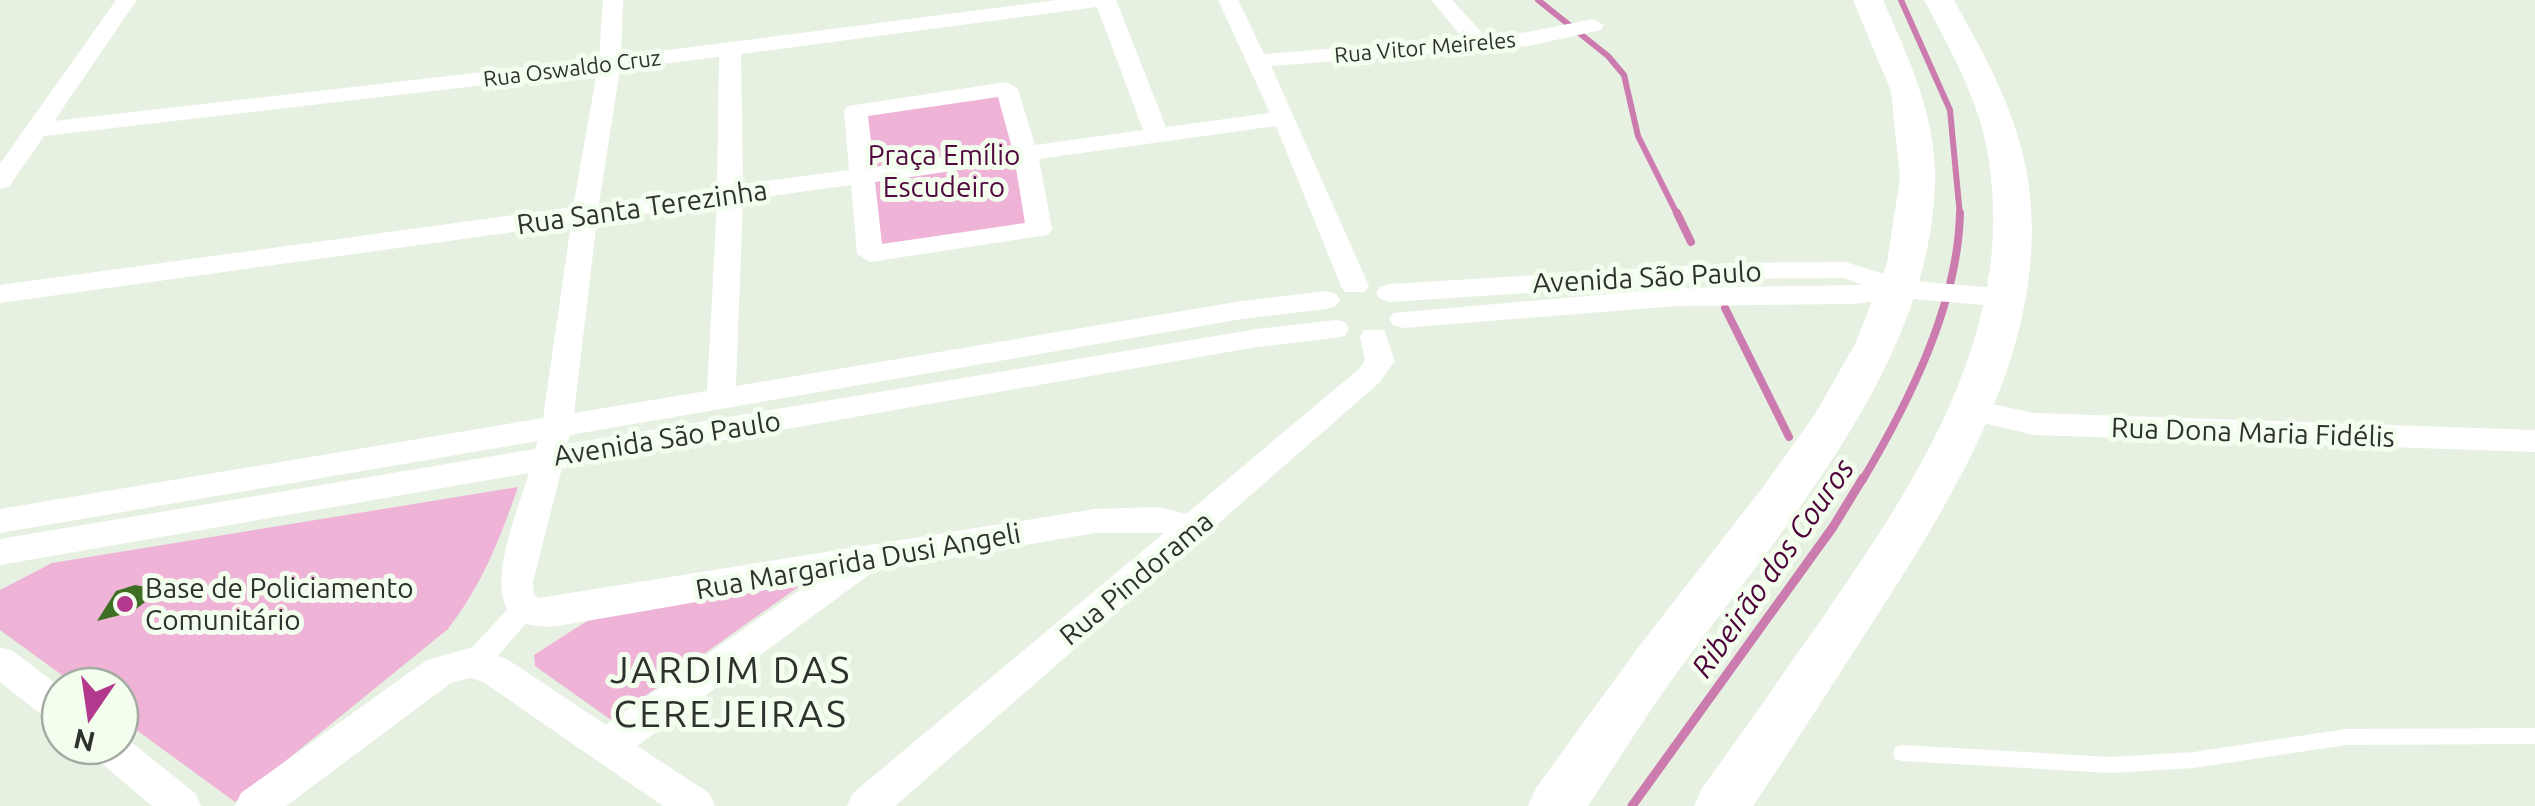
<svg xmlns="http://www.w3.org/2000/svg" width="2535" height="806" font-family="Ubuntu,sans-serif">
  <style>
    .green { fill: #eeb3d7 }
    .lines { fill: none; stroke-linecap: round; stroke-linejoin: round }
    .stream-far2 { stroke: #cc7bae; stroke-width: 6 }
    .stream-far1 { stroke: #cc7bae; stroke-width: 8 }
    .stream { stroke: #cc7bae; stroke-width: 9 }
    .building { fill: #3d6e23 }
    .service { fill: #fff; fill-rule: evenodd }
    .pedestrian { fill: #fff; fill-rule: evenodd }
    .minor { fill: #fff; fill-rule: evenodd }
    .secondary { fill: #fff; fill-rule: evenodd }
    .poi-dot { fill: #b2398d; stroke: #f3feef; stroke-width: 4 }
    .labels { text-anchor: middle; stroke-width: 10; stroke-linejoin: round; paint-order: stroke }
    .far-street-label { font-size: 22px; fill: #2e322d; stroke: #f3feef }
    .park-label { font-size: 28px; fill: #53093f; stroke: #f3feef }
    .street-label { font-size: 28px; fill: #2e322d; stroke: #f3feef }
    .poi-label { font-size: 28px; fill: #2e322d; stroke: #f3feef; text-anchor: start }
    .water-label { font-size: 30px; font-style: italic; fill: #4e033a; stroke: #f3feef }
    .near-quarter-label { font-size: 38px; letter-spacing: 2.5px; fill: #2e322d; stroke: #f3feef }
  </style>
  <rect width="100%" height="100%" fill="#e6f1e2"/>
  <!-- green -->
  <g class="green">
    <path d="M1003,94L1027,226L879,251L867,113Z"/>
    <path d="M518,487C500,539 482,585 448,629L235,802L120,718V686H77L0,630V590L52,563Z"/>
    <path d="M801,585L611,720L535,666L534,655L601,612Z"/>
  </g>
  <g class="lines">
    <!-- stream-far2 -->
    <g class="stream-far2">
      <path d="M1538,0L1608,56L1624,75L1638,136L1678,216"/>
      <path d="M1901,0L1950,110L1960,216"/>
    </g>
    <!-- stream-far1 -->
    <g class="stream-far1">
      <path d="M1677,213L1691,242"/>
      <path d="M1725,308L1789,437"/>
      <path d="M1862,481C1908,404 1958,305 1960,213"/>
    </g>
    <!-- stream -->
    <path class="stream" d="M1632,806L1833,527L1863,478"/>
  </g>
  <!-- building -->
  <path class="building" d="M135,585L161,590L132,612L97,621L116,591Z"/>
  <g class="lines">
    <!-- service -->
    <path class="service" d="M2535,728V744L2346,745L2194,768L2111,773L1902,761L1895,759L1893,753L1895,747L1902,745L2111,757L2194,752L2346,729Z"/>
    <!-- pedestrian -->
    <path class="pedestrian" d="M524,598L533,601L537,608L533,615L485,671L475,674L465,671L462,663L465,655L515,601Z"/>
    <!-- minor -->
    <g class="minor">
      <path d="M116,0H137L54,121L599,59L603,0H623L621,56L1057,0H1116L1166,127L1270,113L1218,0H1238L1264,54L1463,38L1431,0H1452L1485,36L1528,32L1593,19L1604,25L1601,30L1528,46L1271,66L1369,286L1365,292H1345L1341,286L1276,126L1039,159L1052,229L1048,235L870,262L857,254L851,185L743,200L736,386L1242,301L1326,291L1336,294L1340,300L1336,306L1326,309L1242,319L570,435L567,444L1257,329L1335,320L1345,322L1349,329L1345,336L1335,338L1257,347L562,468L533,582L534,595L539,598L1095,509L1158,507L1186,514L1359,369L1365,360L1360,337L1364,330H1384L1395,361L1379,383L895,806H847L853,793L1164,533H1095L874,571L637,746L709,793L715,806H663L483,682L470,678L451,683L286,806H235L241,793L427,660L470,648L507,659L606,725L811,582L558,626C461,637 515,522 529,473L0,565V539L535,449L538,441L0,533V509L543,418L571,224L0,303V285L573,207L597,72L44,136L9,187L0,189V164ZM1097,7L1143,130L1035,145L1018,89L1007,82L848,106L844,111L849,170L743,184L741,54ZM719,57L717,188L599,204L620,69ZM998,97L1012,148L874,167L868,116ZM1015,162L1025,223L882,244L875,182ZM717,204L707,391L574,413L597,220Z"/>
      <path d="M1846,262L1903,280L2008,289L2018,292L2022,298L2018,304L2008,307L1901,298L1853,304L1677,306L1403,328L1393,325L1389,319L1393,313L1677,288L1863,285L1844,278L1733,279L1390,302L1380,299L1376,293L1380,287L1390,284L1733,263Z"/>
      <path d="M1973,400L2034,413L2535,430V452L2034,435L1962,418L1958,411L1962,404Z"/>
      <path d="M0,647L13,651L60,687V724L47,719L0,682Z"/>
      <path d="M121,734L195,793L201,806H152L95,758L89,746H120Z"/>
    </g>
    <!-- secondary -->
    <g class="secondary">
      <path d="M1853,0H1883C1908,57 1936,115 1935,180C1932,358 1790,519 1689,656C1653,704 1621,756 1588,806H1528L1536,788L1637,649L1763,487L1815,414L1855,344L1887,263L1900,178L1891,91Z"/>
      <path d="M1924,0H1954C1982,51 2011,101 2024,159C2062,330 1954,497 1865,634C1828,692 1791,749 1753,806H1694L1702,788C1744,731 1784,672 1825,614C1917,481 2015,332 1989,161C1981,103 1951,51 1924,0Z"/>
    </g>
  </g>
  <!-- markers -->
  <circle class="poi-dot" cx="125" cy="604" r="10"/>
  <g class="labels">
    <!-- far-street labels -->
    <g class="far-street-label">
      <text transform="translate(1425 47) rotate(-5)" y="8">Rua Vitor Meireles</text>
      <text transform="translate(572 68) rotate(-7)" y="8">Rua Oswaldo Cruz</text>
    </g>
    <!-- park labels -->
    <g class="park-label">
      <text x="944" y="165">Praça Emílio<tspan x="944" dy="32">Escudeiro</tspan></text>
    </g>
    <!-- street labels -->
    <g class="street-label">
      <text transform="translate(642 207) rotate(-8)" y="10">Rua Santa Terezinha</text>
      <text transform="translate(1647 277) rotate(-3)" y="10">Avenida São Paulo</text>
      <text transform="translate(2253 432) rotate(2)" y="10">Rua Dona Maria Fidélis</text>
      <text transform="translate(667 438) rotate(-9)" y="10">Avenida São Paulo</text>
      <text transform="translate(858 561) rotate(-10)" y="10">Rua Margarida Dusi Angeli</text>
      <text transform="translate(1136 578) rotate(-40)" y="10">Rua Pindorama</text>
    </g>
    <!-- poi labels -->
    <g class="poi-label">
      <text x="145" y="598">Base de Policiamento<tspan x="145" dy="32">Comunitário</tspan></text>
    </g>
    <!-- water labels -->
    <g class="water-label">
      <text transform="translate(1773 568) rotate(-55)" y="10">Ribeirão dos Couros</text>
    </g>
    <!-- near-quarter labels -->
    <g class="near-quarter-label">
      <text x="731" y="683">JARDIM DAS<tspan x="731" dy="44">CEREJEIRAS</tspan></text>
    </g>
  </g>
  <!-- north arrow -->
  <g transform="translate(90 716) rotate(193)"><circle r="48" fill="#f3feef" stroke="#a4aca1" stroke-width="2.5"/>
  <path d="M0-8L18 38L0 25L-18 38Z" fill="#b2398d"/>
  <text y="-15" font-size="28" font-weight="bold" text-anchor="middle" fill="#2e322d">N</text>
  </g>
</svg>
